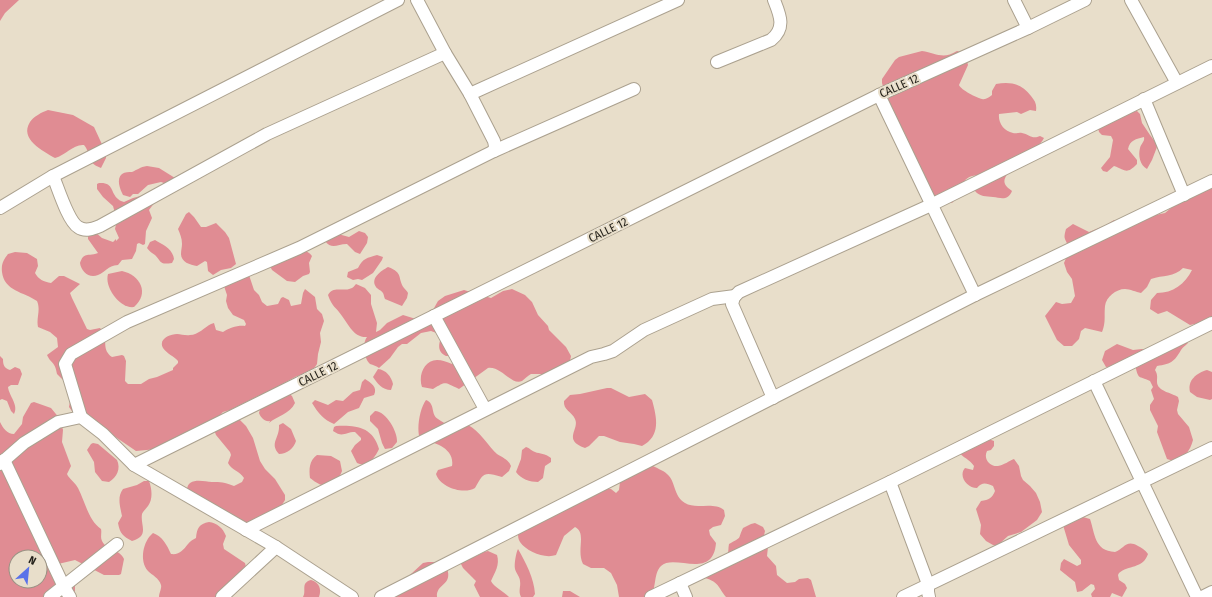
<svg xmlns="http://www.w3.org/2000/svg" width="1212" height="597" font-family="'Fira Sans Condensed',sans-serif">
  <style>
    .forest { fill: #e08c93; fill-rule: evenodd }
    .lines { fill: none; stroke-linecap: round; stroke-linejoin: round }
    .minor-casing { stroke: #aba18f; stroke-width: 14 }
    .minor { stroke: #fff; stroke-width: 12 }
    .labels { text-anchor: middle; stroke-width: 4; stroke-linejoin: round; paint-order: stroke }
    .street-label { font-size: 12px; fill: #221f18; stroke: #e8deca }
  </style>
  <rect width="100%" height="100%" fill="#e8deca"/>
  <!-- forest -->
  <g class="forest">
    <path d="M0,0H19L5,13L0,21Z"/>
    <path d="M922,51C936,53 943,60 957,51C965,53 966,57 968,65L959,85C961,90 977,98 982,99C986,100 989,97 992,95V91L996,84C1011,81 1022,84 1031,96C1035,101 1037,104 1036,111L1030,110L1021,114L1017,112L999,114C998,123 1004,131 1013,133C1016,134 1019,132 1022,133C1029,134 1032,140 1040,136L1044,138C1039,150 999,172 1005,184C1006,187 1010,189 1012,191C1008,201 1001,198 993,197C986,196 980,197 975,191L979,175C962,176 964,184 958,196C957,198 954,201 952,203L950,202L946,205H941L932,200L896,134L882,83V79L895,60L899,57Z"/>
    <path d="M48,110L73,115L94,127L106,153V158L101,168C85,162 92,155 84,145C73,144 66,155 55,158C43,151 19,139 30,122C33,117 42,112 48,110Z"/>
    <path d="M1137,111L1140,114L1142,123L1150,135L1156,143L1157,147L1152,160L1147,169C1140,165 1138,156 1140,148C1141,143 1145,142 1144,137C1136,139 1130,140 1128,149L1137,160V164C1126,175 1126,170 1114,166L1107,172L1103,171L1101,168L1110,157L1113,140L1111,136L1102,135L1099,132L1098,128L1126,113Z"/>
    <path d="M147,166L159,168L175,178L170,185L161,182L148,185L138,194H133L130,197L123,195C120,189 116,179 122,174C125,172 129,172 132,172C137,170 140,167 147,166Z"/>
    <path d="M99,183C114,182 110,192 118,199C120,201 122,201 124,202L133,198L148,194L155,202L149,210L152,218L146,231L145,244L143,245L139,243L137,244L136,251L132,259L122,260L118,265C107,266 106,272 98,275C89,279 81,271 80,263C84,251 89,257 98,253L88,239V234L95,232L102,238L113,242L116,239V241L119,238L115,229L117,220L113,206L103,197L97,189V184Z"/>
    <path d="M1212,187V317L1199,323L1190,325L1167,311L1158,314L1150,309L1151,300L1157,293C1173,293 1185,284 1192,270L1183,268C1174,277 1163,275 1151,279L1147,287L1141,293C1136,292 1130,289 1125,289C1116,289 1106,297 1105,306C1104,317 1106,322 1102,332L1085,328L1081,331L1079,339L1072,346H1064L1057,340L1045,316L1056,302L1062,304L1071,303L1075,296L1072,279L1067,272L1064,263C1066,258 1069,252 1068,246C1065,237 1063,240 1066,229L1073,224L1089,232L1106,225L1114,220L1121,223L1135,224L1151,216L1165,213L1183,198Z"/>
    <path d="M189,212L194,217L201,227H206L216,223L225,232L229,238L236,264L231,268L221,270L213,275L208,271L207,262L205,261L197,266C190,265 181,262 181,254C181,250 182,247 182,244C182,238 180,234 178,229L186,214Z"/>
    <path d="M359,231L365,233L368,237L367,243L360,254L355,252L347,244C337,244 332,250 325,241L338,234L349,237Z"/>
    <path d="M155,240C162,244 173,249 174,259L172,263C159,265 162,262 155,255C152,253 149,251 147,248L150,242Z"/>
    <path d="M282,249C293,249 305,247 312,256L309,263L310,272L309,274L303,276L295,282L287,281L272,270L269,264C272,257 274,251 282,249Z"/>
    <path d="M15,252L27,253L37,259L38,266L35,273C38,279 44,282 51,283L59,276H64L80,284L70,293L72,298L87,329L90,330L100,328C101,329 103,331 104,333C107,341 102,350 112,357L122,355L124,356L126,361L125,381L128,384H141L149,379L157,377L173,370V368L178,363V361C174,356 167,354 163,348C158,339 170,334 177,334C181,334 186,336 190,335C198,335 205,327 211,324L214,323L216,330L223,332C229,328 238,325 245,326L246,324L244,320L233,315L228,308L226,301L227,295L224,286L249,275L254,290L259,295L262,302L267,306L278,304L281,298L283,297L289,300L291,306L301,304L303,293L305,289L315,297L317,309L322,314L324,321L320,333L321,342L318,354L317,364L311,373L307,375L297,376L264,394L258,396L230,410L223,412L213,422L157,449L136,451L114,436L74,414L69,407L71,396L65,382L57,374C55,361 51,364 47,355L58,347L57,338L50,332L38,327C36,318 41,310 37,301C24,292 4,291 2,272C1,264 4,259 8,254Z"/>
    <path d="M377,255L383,257L382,260L373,273L362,280L358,279L353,280L347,277L348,272L358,268C363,258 367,258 377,255Z"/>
    <path d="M388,267C404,273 397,278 404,288C405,289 407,291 408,293L407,298L402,306L385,299C384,297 384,295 383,293C381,290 377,289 376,287C370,278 381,271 388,267Z"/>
    <path d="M122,271C140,275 150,293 134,307C120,309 104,287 108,274Z"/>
    <path d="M356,284L365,288L371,295V304L377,323L376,332L380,330L387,323L403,315L416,319L429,317L438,301L445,296L464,290L491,298L503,291L512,289L525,295L532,302L538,315L548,326L549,330L566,347L571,356L570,361L545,374H531C527,376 525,379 522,381C512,386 501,366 488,368L459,389C443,382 447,381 433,389L422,387C418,376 424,360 437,360C442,360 447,362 452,364L457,363L451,356H446C438,352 438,346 441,338L439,334L431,331L421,333L407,344H402L398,347L390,358L379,368C377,366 373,365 370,364C364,359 362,343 367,337C354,338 349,325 342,316C336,307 332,307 328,295C334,283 348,296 356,284Z"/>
    <path d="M1184,340L1188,343C1185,346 1183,347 1181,350C1174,362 1171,364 1157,366L1155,370C1158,375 1157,377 1157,382C1157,391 1172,393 1178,397L1179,401L1177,410L1178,414L1189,427L1193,440C1190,452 1181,464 1167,459L1157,432L1158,426L1150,410V405L1154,399L1151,390L1153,387L1150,381C1138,375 1139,381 1135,365L1106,367L1102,360L1105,351L1117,344L1133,350L1142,349L1146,350Z"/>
    <path d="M0,356L3,359C3,365 4,368 10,370L15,367L20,369L22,374L18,385H11L8,387C9,396 19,405 14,414L11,411L7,401L2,399L0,400Z"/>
    <path d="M378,369C386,370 391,376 393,384L391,390C382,390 377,383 373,377Z"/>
    <path d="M1207,370L1212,372V399L1210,400L1197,397L1190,392C1187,380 1197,373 1207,370Z"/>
    <path d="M365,379C371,383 378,387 374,395L364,398L359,408L348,412L334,424C324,420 318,413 312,403L315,400L328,405L336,400L343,401L353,392L360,390L362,382Z"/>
    <path d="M607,388H611L629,397L645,394L652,400C657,418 661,436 642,446L634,444L620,442L604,436H599L589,446L585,448C562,440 580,429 575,419C572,412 563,410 564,401L570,395L580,394Z"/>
    <path d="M288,393L292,396L295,403C290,414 277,416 269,423L270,421C265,422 261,418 259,413L260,409Z"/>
    <path d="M426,400C436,404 430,414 438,419C441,421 446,424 449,425C455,426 463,423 468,425C479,430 489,447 497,454C503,458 508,459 511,466L509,471L502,477C484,472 484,472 475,488C463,495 440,487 436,474L438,470L452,466C455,448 434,442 420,439C416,429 420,408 426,400Z"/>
    <path d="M34,402L51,408L60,419L63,430L62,442L71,466L67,474L68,476C71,480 76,484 78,488C85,501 88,520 101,529C102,533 100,537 102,541C106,550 120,549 124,559L121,574L119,575H104L75,560L58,564V571L75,586V591L71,597H0V422C3,428 7,434 14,434L22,424L23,417L31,403ZM16,557H40V581H16Z"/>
    <path d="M375,411C386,411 398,432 397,442L392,448L385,449L382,443L378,429L370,421V416Z"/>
    <path d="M239,419L246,426L253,438L260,461L265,469L275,479L285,495V500L280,508L247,524L187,492C186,477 202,481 212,482C221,482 224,482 234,486L242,482L244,478C240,471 231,470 228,463L231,455L230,452L216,435L213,427Z"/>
    <path d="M283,423L291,429L296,441C294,448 287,454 279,454C269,443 280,438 279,425Z"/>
    <path d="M336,426C356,425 373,427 379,449C375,458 367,468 357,463L351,451L355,445L361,440V438L355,432C345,432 343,438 333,431L334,427Z"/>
    <path d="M971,435L980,436L994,441V446L991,450L987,451C983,459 990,467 998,466C1004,465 1009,461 1014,459L1019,466L1021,476L1023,480L1030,486L1036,493L1040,502L1042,512L1037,520L1021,532L1008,536L998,545H993L986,541L980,534L981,525L976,509L981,501C989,500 992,498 995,491L993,486C987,484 983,481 977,488C967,488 958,476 965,468L973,470L974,466C967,456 960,459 956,444L958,441Z"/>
    <path d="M93,443L98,444L117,460C121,469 117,477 109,482L102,481L95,472L94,462L87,450L91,444Z"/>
    <path d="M526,447C530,448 530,450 535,452C540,454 545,453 551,458V462L545,466L543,478L538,482C530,482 521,479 516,472L521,459L522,450Z"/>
    <path d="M317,455L331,456L340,461L342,471C340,478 332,485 325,485C320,486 314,481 310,478C309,469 309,461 317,455Z"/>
    <path d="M651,465C656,468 663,470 667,474C676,481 673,496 685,503C696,510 713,501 724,510L725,516L721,525L713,527L709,530L710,535L716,543C713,581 674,553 661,566C653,574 657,588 650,597H619L617,585L611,573L604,568H591L583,564C576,550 587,533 575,527L564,536L556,555C545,559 527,552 520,542C518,539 518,536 518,532L601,487L611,489L616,493L619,490L620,482Z"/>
    <path d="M144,481H149C152,489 153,499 148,506C146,509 143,511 142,514C140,525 150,536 132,541C123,536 120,534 118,523L122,516C120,506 117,497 123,489L137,485Z"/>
    <path d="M1083,517L1090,519C1095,533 1094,551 1115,552C1124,549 1126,539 1138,546C1142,548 1145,550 1148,554C1143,569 1128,565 1119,573L1118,575L1119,580L1125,584L1127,588L1122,597L1112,593L1110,597H1092L1091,594L1095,589L1094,585L1091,584L1082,591L1077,592L1075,582L1060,570L1061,563L1064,559L1077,566L1081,564V560L1069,545L1063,525Z"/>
    <path d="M209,522C217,523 223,528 226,536L223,544L224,549L245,563L246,567L219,597H159C159,593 162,588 161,585C159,578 152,575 148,571C139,561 143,541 153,533C162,536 167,545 171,554C180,555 183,550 188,544C190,541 194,539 196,538C197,528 199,524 209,522Z"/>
    <path d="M755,523L763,527L765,531L763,540L768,547L767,556L776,566L777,575L787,583L795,582L799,579L808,578L811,580L816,597H726C718,587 719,582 705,578C707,561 713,560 727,556C729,552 728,548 729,544C743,536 737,541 743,528L751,524Z"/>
    <path d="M518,549C526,563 534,578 535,594L533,597H521C518,591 521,587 520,581C520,577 516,573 515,569C514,564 516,553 518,549Z"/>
    <path d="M488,551L497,555C500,565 495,572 491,581C493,586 504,592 509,597H480L474,585L476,581L463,568L459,560L466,554L476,556L484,552Z"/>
    <path d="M428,562H434L447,568C453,586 436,583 437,597H386L423,563Z"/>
    <path d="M311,580C319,582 322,589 319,597H303C307,591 300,583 311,580Z"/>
    <path d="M563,591H570L580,597H562Z"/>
  </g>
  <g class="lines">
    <defs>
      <g id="minor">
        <path d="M417,0L445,53L470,94L494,141L495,146L494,151"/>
        <path d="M1014,0L1028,28"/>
        <path d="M1131,0L1177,83"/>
        <path d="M717,62L771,40C786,28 780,15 774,0"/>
        <path d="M470,94L678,0"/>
        <path d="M879,95L975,295"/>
        <path d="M1144,99L1184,195"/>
        <path d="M53,176C58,188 68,221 78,227C85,232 93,229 100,226L267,134L445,53"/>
        <path d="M0,208L53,176L398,0"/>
        <path d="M434,316L485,409"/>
        <path d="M1094,381L1197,597"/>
        <path d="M773,398L732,304L734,297L739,292L931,205L1212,66"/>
        <path d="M81,417L65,364L71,354L127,322L299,248L494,151L634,89"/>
        <path d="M4,460L64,587L70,597"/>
        <path d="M0,464L24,443L58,422L81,417L103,434L134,465L276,547L352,597"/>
        <path d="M134,465L879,95L1028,28L1085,0"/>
        <path d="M890,482L928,584V592L929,597"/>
        <path d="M246,530L591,357L604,354L613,351L644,330L712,299L735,296"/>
        <path d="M680,583L686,597"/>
        <path d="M50,597L117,544"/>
        <path d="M222,597L276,547"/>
        <path d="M381,597L975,295L1212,181"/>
        <path d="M651,597L890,482L1212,323"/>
        <path d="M903,597L1212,448"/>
        <path d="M1202,597L1212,592"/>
      </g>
    </defs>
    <!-- minor casing -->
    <use href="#minor" class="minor-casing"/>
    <!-- minor -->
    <use href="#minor" class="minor"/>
  </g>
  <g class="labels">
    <!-- street labels -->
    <g class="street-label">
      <text transform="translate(899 86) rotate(-24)" y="4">CALLE 12</text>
      <text transform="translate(608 230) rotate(-26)" y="4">CALLE 12</text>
      <text transform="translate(318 374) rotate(-26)" y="4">CALLE 12</text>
    </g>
  </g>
  <!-- north arrow -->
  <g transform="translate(28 569) rotate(27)"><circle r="19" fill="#e8deca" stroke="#999283"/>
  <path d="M0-3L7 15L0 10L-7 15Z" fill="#5a73e9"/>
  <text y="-6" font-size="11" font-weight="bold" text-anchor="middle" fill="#221f18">N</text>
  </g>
</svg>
